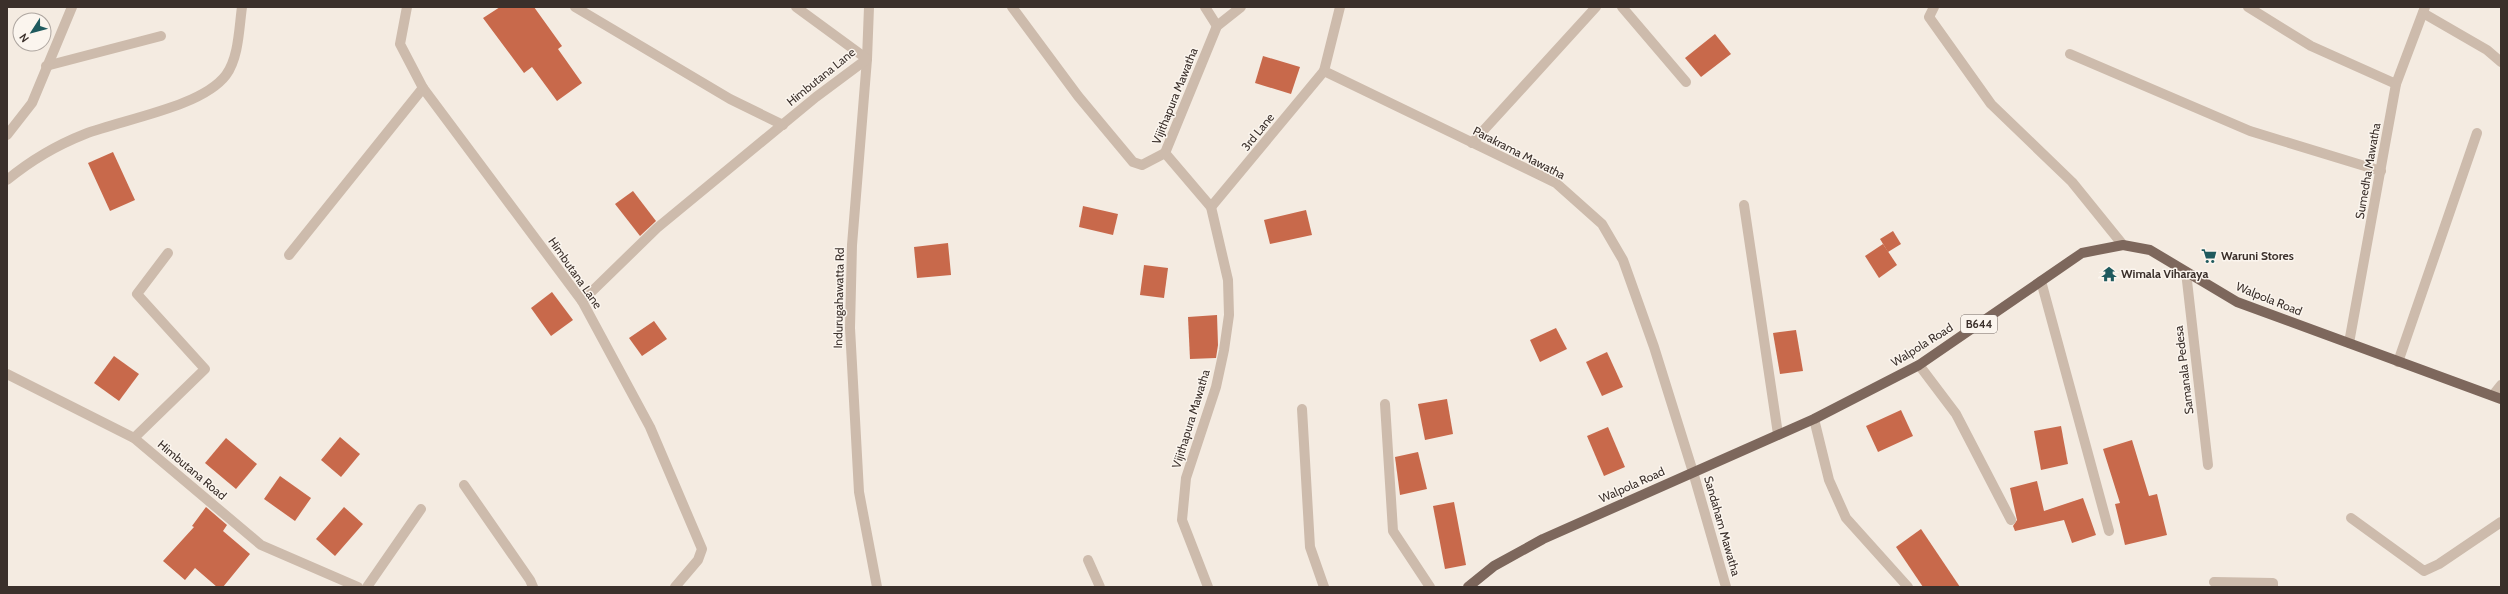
<svg xmlns="http://www.w3.org/2000/svg" width="2508" height="594" font-family="Cabin,sans-serif">
  <style>
    .building { fill: #c8694b }
    .lines { fill: none; stroke-linecap: round; stroke-linejoin: round }
    .minor { stroke: #cdbbac; stroke-width: 10 }
    .major { stroke: #7d675c; stroke-width: 10 }
    .labels { text-anchor: middle; stroke-width: 3; stroke-linejoin: round; paint-order: stroke }
    .shield { fill: #fbf5ee; stroke: #756b66; stroke-width: 1 }
    .shield-label { font-size: 11px; font-weight: bold; fill: #3b302b }
    .street-label { font-size: 12px; fill: #3b302b; stroke: #fbf5ee }
    .poi-label { font-size: 12px; font-weight: bold; fill: #3b302b; stroke: #fbf5ee; text-anchor: start }
  </style>
  <rect width="100%" height="100%" fill="#f4ebe1"/>
  <!-- building -->
  <g class="building">
    <path d="M500,7H534L562,46L558,49L582,83L557,101L532,67L524,73L483,18Z"/>
    <path d="M1715,34L1731,54L1701,77L1685,58Z"/>
    <path d="M1263,56L1300,67L1291,94L1255,83Z"/>
    <path d="M113,152L135,200L110,211L88,163Z"/>
    <path d="M633,191L656,221L640,236L615,204Z"/>
    <path d="M1083,206L1118,214L1113,235L1079,227Z"/>
    <path d="M1306,210L1312,235L1270,244L1264,220Z"/>
    <path d="M1893,231L1901,244L1888,252L1880,239Z"/>
    <path d="M948,243L951,275L917,278L914,247Z"/>
    <path d="M1883,244L1897,265L1879,278L1865,256Z"/>
    <path d="M1144,265L1168,268L1164,298L1140,295Z"/>
    <path d="M552,292L573,320L551,336L531,308Z"/>
    <path d="M1217,315L1218,345L1216,358L1190,359L1188,317Z"/>
    <path d="M654,321L667,339L642,356L629,338Z"/>
    <path d="M1556,328L1567,349L1540,362L1530,340Z"/>
    <path d="M1796,330L1803,371L1780,374L1773,333Z"/>
    <path d="M1607,352L1623,387L1602,396L1586,362Z"/>
    <path d="M114,356L139,374L119,401L94,383Z"/>
    <path d="M1447,399L1453,434L1425,440L1418,404Z"/>
    <path d="M1901,410L1913,436L1878,452L1866,426Z"/>
    <path d="M2061,426L2068,464L2041,470L2034,431Z"/>
    <path d="M1608,427L1625,467L1604,476L1587,436Z"/>
    <path d="M340,437L360,454L341,477L321,460Z"/>
    <path d="M226,438L257,464L236,489L205,463Z"/>
    <path d="M2132,440L2149,496L2157,494L2167,535L2125,545L2115,504L2120,503L2103,449Z"/>
    <path d="M1418,452L1427,489L1400,495L1395,457Z"/>
    <path d="M280,476L311,498L295,521L264,499Z"/>
    <path d="M2037,481L2044,511L2083,498L2096,535L2072,543L2064,520L2015,531L2013,526L2017,520L2010,488Z"/>
    <path d="M1454,502L1466,565L1445,569L1433,506Z"/>
    <path d="M206,507L227,525L223,531L250,554L223,587H217L195,568L185,580L163,561L194,527L192,526Z"/>
    <path d="M344,507L363,524L335,556L316,539Z"/>
    <path d="M1921,529L1960,587H1923L1896,547Z"/>
  </g>
  <g class="lines">
    <!-- minor -->
    <g class="minor">
      <path d="M407,7L400,44L423,88L582,301L650,427L702,549L698,560L675,587"/>
      <path d="M575,7L730,99L783,125"/>
      <path d="M869,7L867,59L852,245L850,328L859,492L877,587"/>
      <path d="M1012,7L1078,96L1133,162L1142,165L1165,153"/>
      <path d="M1205,7L1217,26"/>
      <path d="M1340,7L1324,71L1556,183L1602,224L1623,260L1654,347L1693,472L1726,587"/>
      <path d="M1622,7L1686,82"/>
      <path d="M1934,7L1929,17L1991,104L2072,182L2123,245"/>
      <path d="M2248,7L2311,46L2396,84"/>
      <path d="M2423,13L2487,50L2501,62"/>
      <path d="M2070,54L2250,131L2381,171"/>
      <path d="M46,66L161,36"/>
      <path d="M7,135L32,103L72,7"/>
      <path d="M1472,143L1596,7"/>
      <path d="M7,180C30,161 57,145 85,134C124,119 202,107 226,75C239,57 239,28 242,7"/>
      <path d="M1744,205L1778,434"/>
      <path d="M1211,207L1324,71"/>
      <path d="M289,255L423,88"/>
      <path d="M2186,272L2208,465"/>
      <path d="M2041,281L2109,531"/>
      <path d="M582,301L657,228L816,97L867,59L796,7"/>
      <path d="M2349,343L2396,84L2425,7"/>
      <path d="M2398,362L2477,133"/>
      <path d="M1919,365L1956,414L2011,520"/>
      <path d="M7,374L134,438L261,545L358,587"/>
      <path d="M2493,395L2501,385"/>
      <path d="M1385,404L1393,531L1430,587"/>
      <path d="M1302,409L1310,547L1324,587"/>
      <path d="M1814,419L1829,480L1846,518L1908,587"/>
      <path d="M134,438L205,369L137,294L168,253"/>
      <path d="M464,485L530,580L533,587"/>
      <path d="M2351,518L2424,571L2439,564L2501,522"/>
      <path d="M1088,560L1100,587"/>
      <path d="M2214,582L2273,583V587"/>
      <path d="M367,587L421,509"/>
      <path d="M1208,587L1182,520L1186,478L1216,387L1224,350L1229,315L1228,280L1211,207L1165,153L1217,26L1241,7"/>
    </g>
    <!-- major -->
    <path class="major" d="M1468,587L1494,566L1543,539L1814,419L1919,365L2082,253L2123,245L2150,250L2237,302L2501,399"/>
  </g>
  <!-- icons -->
  <defs>
    <symbol id="supermarket-bare" viewBox="-9 -9 18 18"><path d="M-6-5.5h2.5l.6 2H6L4.5 2H-2.5L-4.4-4H-6ZM-1.5 3.2a1.3 1.3 0 1 0 .1 0ZM3 3.2a1.3 1.3 0 1 0 .1 0Z" fill="#1f5a5e" stroke="#fbf5ee" stroke-width="2.5" paint-order="stroke"/></symbol>
    <symbol id="temple-bare" viewBox="-9 -9 18 18"><path d="M0-6L5-2H3V0L6.5 2.5H4V6H1.5V3h-3V6H-4V2.5H-6.5L-3 0V-2H-5Z" fill="#1f5a5e" stroke="#fbf5ee" stroke-width="2.5" paint-order="stroke"/></symbol>
  </defs>
  <g fill-rule="evenodd">
    <use href="#supermarket-bare" x="2198" y="245" width="22" height="22"/>
    <use href="#temple-bare" x="2098" y="263" width="22" height="22"/>
  </g>
  <g class="labels">
    <!-- shield labels -->
    <rect class="shield" x="1961" y="315" width="36" height="18" rx="3"/>
    <g class="shield-label">
      <text x="1979" y="328">B644</text>
    </g>
    <!-- street labels -->
    <g class="street-label">
      <text transform="translate(821 77) rotate(-39)" y="4">Himbutana Lane</text>
      <text transform="translate(1175 96) rotate(-68)" y="4">Vijithapura Mawatha</text>
      <text transform="translate(1258 132) rotate(-51)" y="4">3rd Lane</text>
      <text transform="translate(1519 153) rotate(27)" y="4">Parakrama Mawatha</text>
      <text transform="translate(2368 171) rotate(-80)" y="4">Sumedha Mawatha</text>
      <text transform="translate(575 273) rotate(55)" y="4">Himbutana Lane</text>
      <text transform="translate(839 298) rotate(-89)" y="4">Indurugahawatta Rd</text>
      <text transform="translate(2269 299) rotate(22)" y="4">Walpola Road</text>
      <text transform="translate(1922 345) rotate(-32)" y="4">Walpola Road</text>
      <text transform="translate(2184 370) rotate(-97)" y="4">Samanala Pedesa</text>
      <text transform="translate(1191 419) rotate(-73)" y="4">Vijithapura Mawatha</text>
      <text transform="translate(192 470) rotate(40)" y="4">Himbutana Road</text>
      <text transform="translate(1632 485) rotate(-24)" y="4">Walpola Road</text>
      <text transform="translate(1722 526) rotate(74)" y="4">Sandaham Mawatha</text>
    </g>
    <!-- poi labels -->
    <g class="poi-label">
      <text x="2221" y="260">Waruni Stores</text>
      <text x="2121" y="278">Wimala Viharaya</text>
    </g>
  </g>
  <!-- border -->
  <rect width="2508" height="594" fill="none" stroke="#3b302b" stroke-width="16"/>
  <!-- north arrow -->
  <g transform="translate(32 32) rotate(234)"><circle r="19" fill="#fbf5ee" stroke="#aea6a0"/>
  <path d="M0-3L7 15L0 10L-7 15Z" fill="#1f5a5e"/>
  <text y="-6" font-size="11" font-weight="bold" text-anchor="middle" fill="#3b302b">N</text>
  </g>
</svg>
